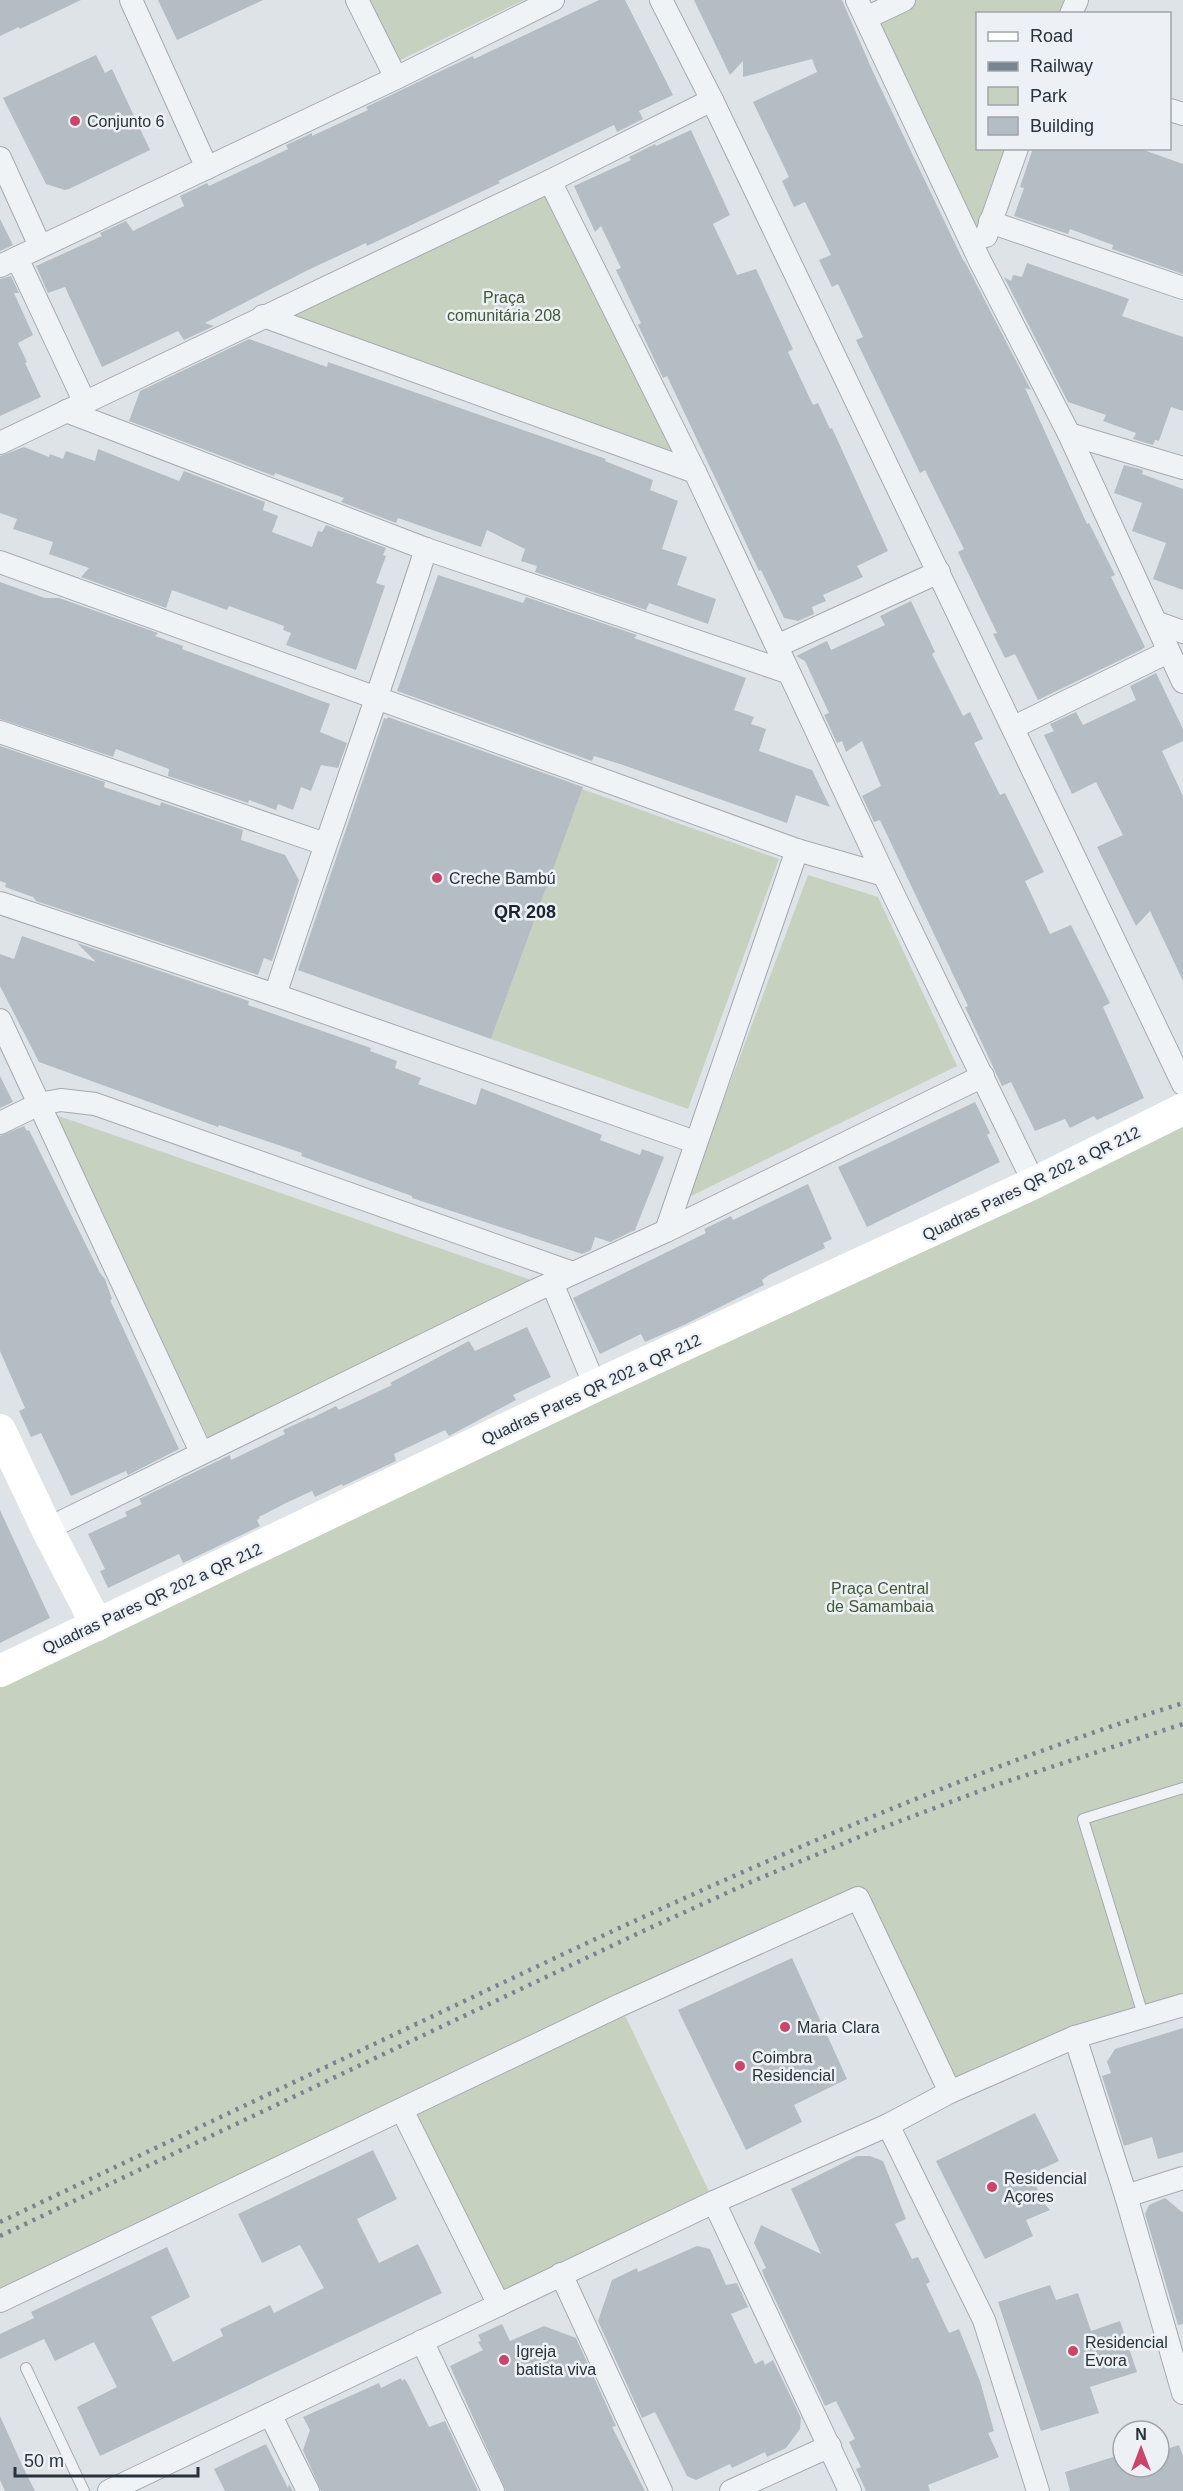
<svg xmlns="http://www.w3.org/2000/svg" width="1183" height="2491" font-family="Helvetica,sans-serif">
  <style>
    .green { fill: #c6d1bf }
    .building { fill: #b5bdc4 }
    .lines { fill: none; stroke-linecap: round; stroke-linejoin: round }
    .lane-casing { stroke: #a4aab1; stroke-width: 12 }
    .street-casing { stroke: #a4aab1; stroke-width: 24 }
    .lane { stroke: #f0f3f6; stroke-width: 10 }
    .street { stroke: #f0f3f6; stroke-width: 22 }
    .secondary { stroke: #fff; stroke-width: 32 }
    .rail { stroke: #788490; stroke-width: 4.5; stroke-dasharray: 3 6; stroke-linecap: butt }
    .poi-dot { fill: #c9466a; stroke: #edf1f5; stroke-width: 2 }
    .labels { text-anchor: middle; stroke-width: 5; stroke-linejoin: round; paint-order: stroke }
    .poi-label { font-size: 16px; fill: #28323d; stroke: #edf1f5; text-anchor: start }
    .park-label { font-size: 16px; fill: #415935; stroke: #edf1f5 }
    .street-label { font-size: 16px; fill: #28323d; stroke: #edf1f5 }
    .neighbourhood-label { font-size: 18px; font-weight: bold; fill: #1a232e; stroke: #edf1f5 }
  </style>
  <rect width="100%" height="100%" fill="#dee3e7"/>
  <!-- green -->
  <g class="green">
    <path d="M364,0H524L396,62Z"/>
    <path d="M908,0H1071L1065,13L978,14V148L1013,149L979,249L872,16Z"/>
    <path d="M550,176L698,477L245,320Z"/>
    <path d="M582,789L779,859L688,1109L491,1039Z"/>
    <path d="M808,875L878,897L957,1066L687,1198Z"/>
    <path d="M53,1114L537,1282L210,1442Z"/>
    <path d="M1183,1120V2005L949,2092L858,1899L620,2005L714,2202L499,2305L402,2110L0,2301V1679Z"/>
  </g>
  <!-- building -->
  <g class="building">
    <path d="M0,0H81L20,29L19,27L0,36Z"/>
    <path d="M158,0H263L177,40Z"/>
    <path d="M599,0H625L673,95L639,111L643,119L617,132L614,125L498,181L500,183L367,246L366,243L306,271L205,323L214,326L184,340L178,331L102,367L65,287L48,293L36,266L102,236L100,233L126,221L133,231L184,206L180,196L207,183L209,186L288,149L286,145L312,133V136L368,110L366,107L445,69L473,56L474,59Z"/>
    <path d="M694,0H842L873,72L963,260L965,262L1031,390L1025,388L1087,524L1089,523L1115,575L1111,577L1145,647L1141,650L1038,700L1015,654L1005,658L993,634L997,633L958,552L964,549L925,470L920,473L856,340L863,337L838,284L832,287L819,260L831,255L805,202L794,207L782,181L789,177L753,102L817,72L812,59L743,77V61L730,75Z"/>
    <path d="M96,55L105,73L112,69L150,150L69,189L65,190L46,184L3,98Z"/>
    <path d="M691,130L730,215L713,224L737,275L756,269L793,349L788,352L813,405L818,403L830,429L832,428L888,551L857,566L863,577L823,595L826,601L812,607L814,614L798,621L784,618L761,570L759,571L667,376L663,378L638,325L641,323L616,270L621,268L601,226L595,232L574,186L631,160L629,157L655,144L656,146Z"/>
    <path d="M1033,148H1138L1183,164V274L1112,249L1113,245L1070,229L1068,234L1014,216L1024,188L1020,187Z"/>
    <path d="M0,219L13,245L0,251Z"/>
    <path d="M1027,263L1129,299L1122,316L1183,337V411L1171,407L1159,441L1155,440L1153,445L1133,439L1136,433L1103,421L1106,415L1068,402L1004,277L1011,281L1013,275L1022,277Z"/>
    <path d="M11,276L19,293H14L33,335L18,343L27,362L25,363L41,397L0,416V279Z"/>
    <path d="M249,339L327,367L328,362L377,379L606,459L605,461L653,480L650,490L678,501L662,549L687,557L677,585L716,599L708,624L649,603L646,610L535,572L537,566L521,561L525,549L487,530L481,547L398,518L396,523L341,502L344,498L275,473L274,476L129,421L140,391Z"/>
    <path d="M24,447L49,457L50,454L63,459L66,451L95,461L98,449L179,481L184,471L265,502L263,510L278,516L272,532L312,547L318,531L322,532L326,525L386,548L383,555L386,556L376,583L385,586L356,670L286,645L291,633L283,630L284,626L229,606L227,610L172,590L166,608L81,577L89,568L49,554L53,542L13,529L17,519L0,513V456Z"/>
    <path d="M1124,465L1143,470L1142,474L1183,489V590L1153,579L1166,543L1132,531L1142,503L1114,493Z"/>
    <path d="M438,575L523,603L526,597L637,635L634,638L746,678L734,710L754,717L751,724L766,729L759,751L812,770L830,807L796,795L787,823L620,764L594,756L592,761L397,691Z"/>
    <path d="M0,582L45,598H59L158,633L155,636L183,646L182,649L330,704L320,732L347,743L338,768L321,765L311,791L301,787L293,810L278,804L276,810L249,800L248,803L168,776L169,769L116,749L113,757L0,719Z"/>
    <path d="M911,601L935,652L932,654L963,716L970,712L983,739L974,743L1000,795L1005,793L1044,872L1025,881L1050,934L1071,925L1110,1003L1103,1007L1144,1098L1097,1120L1094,1116L1070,1128L1065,1119L1035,1131L1011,1082L1002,1086L965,1007L968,1006L889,839L880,820L874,822L862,796L881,786L862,741L846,752L842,741L837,743L824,715L829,713L805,661L796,656L827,641L831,650L885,625L880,616Z"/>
    <path d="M1156,673L1183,729V741L1162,751L1183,796V981L1150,911L1136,926L1097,847L1123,835L1096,782L1072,794L1044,735L1054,731L1050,724L1076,712L1083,725L1136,700L1130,686Z"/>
    <path d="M388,717L583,787L491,1039L298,970L384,718L387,719Z"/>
    <path d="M0,746L105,782L104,787L160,806L161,802L243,830L241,840L285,855L299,880L272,961L264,958L258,975L36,901L33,897L5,887L6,883L0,881Z"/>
    <path d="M22,936L96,962L77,943L249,1001L248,1005L371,1048L370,1051L397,1061L395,1068L421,1078L418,1084L476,1105L481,1088L602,1135L600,1140L640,1155L642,1149L664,1157L635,1230L610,1242L595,1237L591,1250L582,1254L412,1198V1196L301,1156L302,1153L219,1125L218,1127L39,1062L0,986V954L14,959Z"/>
    <path d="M0,1076L13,1102L0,1108Z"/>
    <path d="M975,1102L990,1133L987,1135L1000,1162L867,1227L838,1167Z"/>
    <path d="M24,1126L27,1131L29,1130L100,1273L105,1279L112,1299L110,1300L179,1449L128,1475L126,1471L71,1496L41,1433L31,1437L19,1411L25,1408L0,1351V1136Z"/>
    <path d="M808,1184L832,1239L823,1243L825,1248L769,1275L762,1280L764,1285L684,1325L645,1342L641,1334L600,1354L573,1298L706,1233L704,1229L731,1216L733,1220Z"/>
    <path d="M527,1327L551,1377L513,1395L516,1400L449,1436L445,1430L394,1454L396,1461L343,1486L342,1484L315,1497L312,1491L286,1503L259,1517L260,1518L257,1520L260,1526L183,1563L179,1554L108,1588L100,1571L105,1569L88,1534L127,1516L125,1512L142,1504L139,1499L230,1455L231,1460L285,1434L283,1430L309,1418L310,1419L336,1406L339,1410L392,1385L390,1383L469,1341L475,1351Z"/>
    <path d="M0,1510L50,1618L0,1643Z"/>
    <path d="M792,1958L847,2079L794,2105L802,2122L746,2150L678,2010Z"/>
    <path d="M1183,2028V2152L1158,2159L1152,2137L1124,2146L1102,2076L1111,2073L1107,2062L1115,2049Z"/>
    <path d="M1035,2113L1059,2161L1031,2174L1043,2202L1050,2210L1026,2220L1033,2236L985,2259L936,2161Z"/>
    <path d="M373,2150L397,2199L357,2219L379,2263L418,2244L442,2293L100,2456L77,2407L117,2387L94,2342L55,2361L44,2339L0,2359V2334L34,2318L31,2312L167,2247L190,2297L151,2317L173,2362L223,2336L220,2329L270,2305L274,2313L324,2288L300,2245L262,2263L238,2214Z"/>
    <path d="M857,2156H870L883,2161L906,2219L895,2224L912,2259L918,2257L930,2282L926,2284L949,2333L959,2329L980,2381L994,2431L988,2433L999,2457L928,2485L930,2491H866L856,2469L861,2467L849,2442L855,2439L836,2401L825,2406L764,2276L762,2270L766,2268L754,2243L761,2225L821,2254L791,2189Z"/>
    <path d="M1165,2198L1183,2213V2324L1178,2325L1145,2214L1149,2205Z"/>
    <path d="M697,2246L710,2249L726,2285L737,2283L748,2307L731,2314L755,2364L763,2360L765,2365L773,2360L801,2418L800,2429L786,2448L767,2457L765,2452L732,2468L730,2464L696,2480L687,2476L655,2412L642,2418L598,2321L612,2280L637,2268L638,2272Z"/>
    <path d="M1050,2285L1056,2300L1078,2293L1091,2331L1120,2321L1137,2372L1090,2387L1099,2413L1041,2431L998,2302Z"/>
    <path d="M502,2324L510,2341L544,2326L576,2338L616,2426L612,2427L645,2491H506L450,2366L483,2350L478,2342L481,2341L478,2335Z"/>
    <path d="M401,2378L402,2381L405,2379L411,2390L429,2427L445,2421L478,2491H321L303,2450L310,2430L303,2417L379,2383L381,2388Z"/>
    <path d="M0,2416L23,2467L35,2491H5L0,2480Z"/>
    <path d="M1165,2441L1167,2449L1179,2445L1183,2456V2491H1070L1065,2472L1123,2454V2467H1159V2443Z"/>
    <path d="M266,2444L288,2488L289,2484L293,2491H225L214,2469Z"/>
  </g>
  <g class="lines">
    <defs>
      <g id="lane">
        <path d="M1143,2015L1083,1819L1183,1788"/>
        <path d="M26,2368L84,2491"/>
      </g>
      <g id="street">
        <path d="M131,0L207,168"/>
        <path d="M357,0L396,78"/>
        <path d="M661,0L712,100L1183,1084"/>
        <path d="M857,0L980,261L1069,434L1183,682"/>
        <path d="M1071,14L1077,0"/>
        <path d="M866,18L904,0"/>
        <path d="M1170,110L1183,114"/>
        <path d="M0,158L40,246"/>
        <path d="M550,181L695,472L884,875L1034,1183"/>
        <path d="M990,222L1183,288"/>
        <path d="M986,236L1017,148"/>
        <path d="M17,258L85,403"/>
        <path d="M0,266L396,78L553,0"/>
        <path d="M263,316L695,472"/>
        <path d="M66,411L426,549L787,672"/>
        <path d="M1069,434L1183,468"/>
        <path d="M0,443L550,181L712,100"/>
        <path d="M0,562L797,850L884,875"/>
        <path d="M1158,623L1183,632"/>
        <path d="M777,646L939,572"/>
        <path d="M1014,727L1168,652"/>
        <path d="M0,732L325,844"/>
        <path d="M0,903L275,995L695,1142"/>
        <path d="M275,995C324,846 378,698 426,549"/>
        <path d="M0,1020L201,1452"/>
        <path d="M0,1123L39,1104L61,1100L95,1104L573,1273"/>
        <path d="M666,1231L797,850"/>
        <path d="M552,1283L595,1386"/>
        <path d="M47,1529L532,1292L666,1231L983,1076"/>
        <path d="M1075,2037L1126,2196L1183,2393"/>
        <path d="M402,2110L499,2305"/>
        <path d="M888,2125L984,2320L1038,2491"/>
        <path d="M1126,2196L1183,2178"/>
        <path d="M714,2202L850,2491"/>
        <path d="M561,2274L661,2491"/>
        <path d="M0,2301L620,2005L858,1898L950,2092"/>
        <path d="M422,2341L493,2491"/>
        <path d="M270,2414L308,2491"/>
        <path d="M109,2491L714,2202L888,2125L950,2092L1075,2037L1183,2005"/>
        <path d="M731,2491L830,2446"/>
      </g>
    </defs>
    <!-- lane casing -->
    <use href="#lane" class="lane-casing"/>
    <!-- street casing -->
    <use href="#street" class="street-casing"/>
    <!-- lane -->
    <use href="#lane" class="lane"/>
    <!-- street -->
    <use href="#street" class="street"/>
    <!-- secondary -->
    <g class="secondary">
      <path d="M0,1430L47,1529L97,1625"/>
      <path d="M0,1671L595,1386L1034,1183L1183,1109"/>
    </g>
    <!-- rail -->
    <g class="rail">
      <path d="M0,2222C151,2150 301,2079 452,2007C690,1893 931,1782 1183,1703"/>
      <path d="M0,2236L641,1932L753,1881L871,1832L993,1786L1183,1724"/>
    </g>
  </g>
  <!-- markers -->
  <g class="poi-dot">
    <circle cx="75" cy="121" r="6"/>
    <circle cx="437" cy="878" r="6"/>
    <circle cx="785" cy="2027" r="6"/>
    <circle cx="740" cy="2066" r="6"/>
    <circle cx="992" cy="2187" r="6"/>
    <circle cx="1073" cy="2351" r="6"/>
    <circle cx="504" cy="2360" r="6"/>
  </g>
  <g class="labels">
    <!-- poi labels -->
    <g class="poi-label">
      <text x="87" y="127">Conjunto 6</text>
      <text x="449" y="884">Creche Bambú</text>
      <text x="797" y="2033">Maria Clara</text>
      <text x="752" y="2063">Coimbra<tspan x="752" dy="18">Residencial</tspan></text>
      <text x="1004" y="2184">Residencial<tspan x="1004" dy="18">Açores</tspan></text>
      <text x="1085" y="2348">Residencial<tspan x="1085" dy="18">Evora</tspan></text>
      <text x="516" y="2357">Igreja<tspan x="516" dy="18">batista viva</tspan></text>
    </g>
    <!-- park labels -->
    <g class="park-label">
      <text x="504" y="303">Praça<tspan x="504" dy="18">comunitária 208</tspan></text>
      <text x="880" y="1594">Praça Central<tspan x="880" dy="18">de Samambaia</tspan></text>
    </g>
    <!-- street labels -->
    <g class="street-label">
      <text transform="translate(1031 1183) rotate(-26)" y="6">Quadras Pares QR 202 a QR 212</text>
      <text transform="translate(591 1389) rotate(-25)" y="6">Quadras Pares QR 202 a QR 212</text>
      <text transform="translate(152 1598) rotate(-25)" y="6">Quadras Pares QR 202 a QR 212</text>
    </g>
    <!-- neighbourhood labels -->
    <g class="neighbourhood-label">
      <text x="525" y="918">QR 208</text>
    </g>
  </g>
  <!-- legend -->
  <rect x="976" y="12" width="195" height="138" fill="#edf1f5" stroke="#9ea5ab" stroke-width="1.5"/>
  <rect x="988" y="32" width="30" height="9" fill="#ffffff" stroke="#9ea5ab" stroke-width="1.5"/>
  <text x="1030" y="42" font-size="18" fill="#28323d">Road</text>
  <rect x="988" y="62" width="30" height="9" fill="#788490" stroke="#9ea5ab" stroke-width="1.5"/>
  <text x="1030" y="72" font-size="18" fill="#28323d">Railway</text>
  <rect x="988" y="87" width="30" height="18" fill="#c6d1bf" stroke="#9ea5ab" stroke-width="1.5"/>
  <text x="1030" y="102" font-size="18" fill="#28323d">Park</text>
  <rect x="988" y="117" width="30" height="18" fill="#b5bdc4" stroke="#9ea5ab" stroke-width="1.5"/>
  <text x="1030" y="132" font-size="18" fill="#28323d">Building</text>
  <!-- north arrow -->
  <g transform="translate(1141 2449)"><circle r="28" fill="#edf1f5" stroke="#9ea5ab" stroke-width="1.5"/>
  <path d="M0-4.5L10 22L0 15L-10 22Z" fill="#c9466a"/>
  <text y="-9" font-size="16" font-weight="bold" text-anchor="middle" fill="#28323d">N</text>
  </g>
  <!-- scale -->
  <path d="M15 2467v9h183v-9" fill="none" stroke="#28323d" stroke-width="3"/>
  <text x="24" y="2467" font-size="18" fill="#28323d" stroke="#edf1f5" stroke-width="4.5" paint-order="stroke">50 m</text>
</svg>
